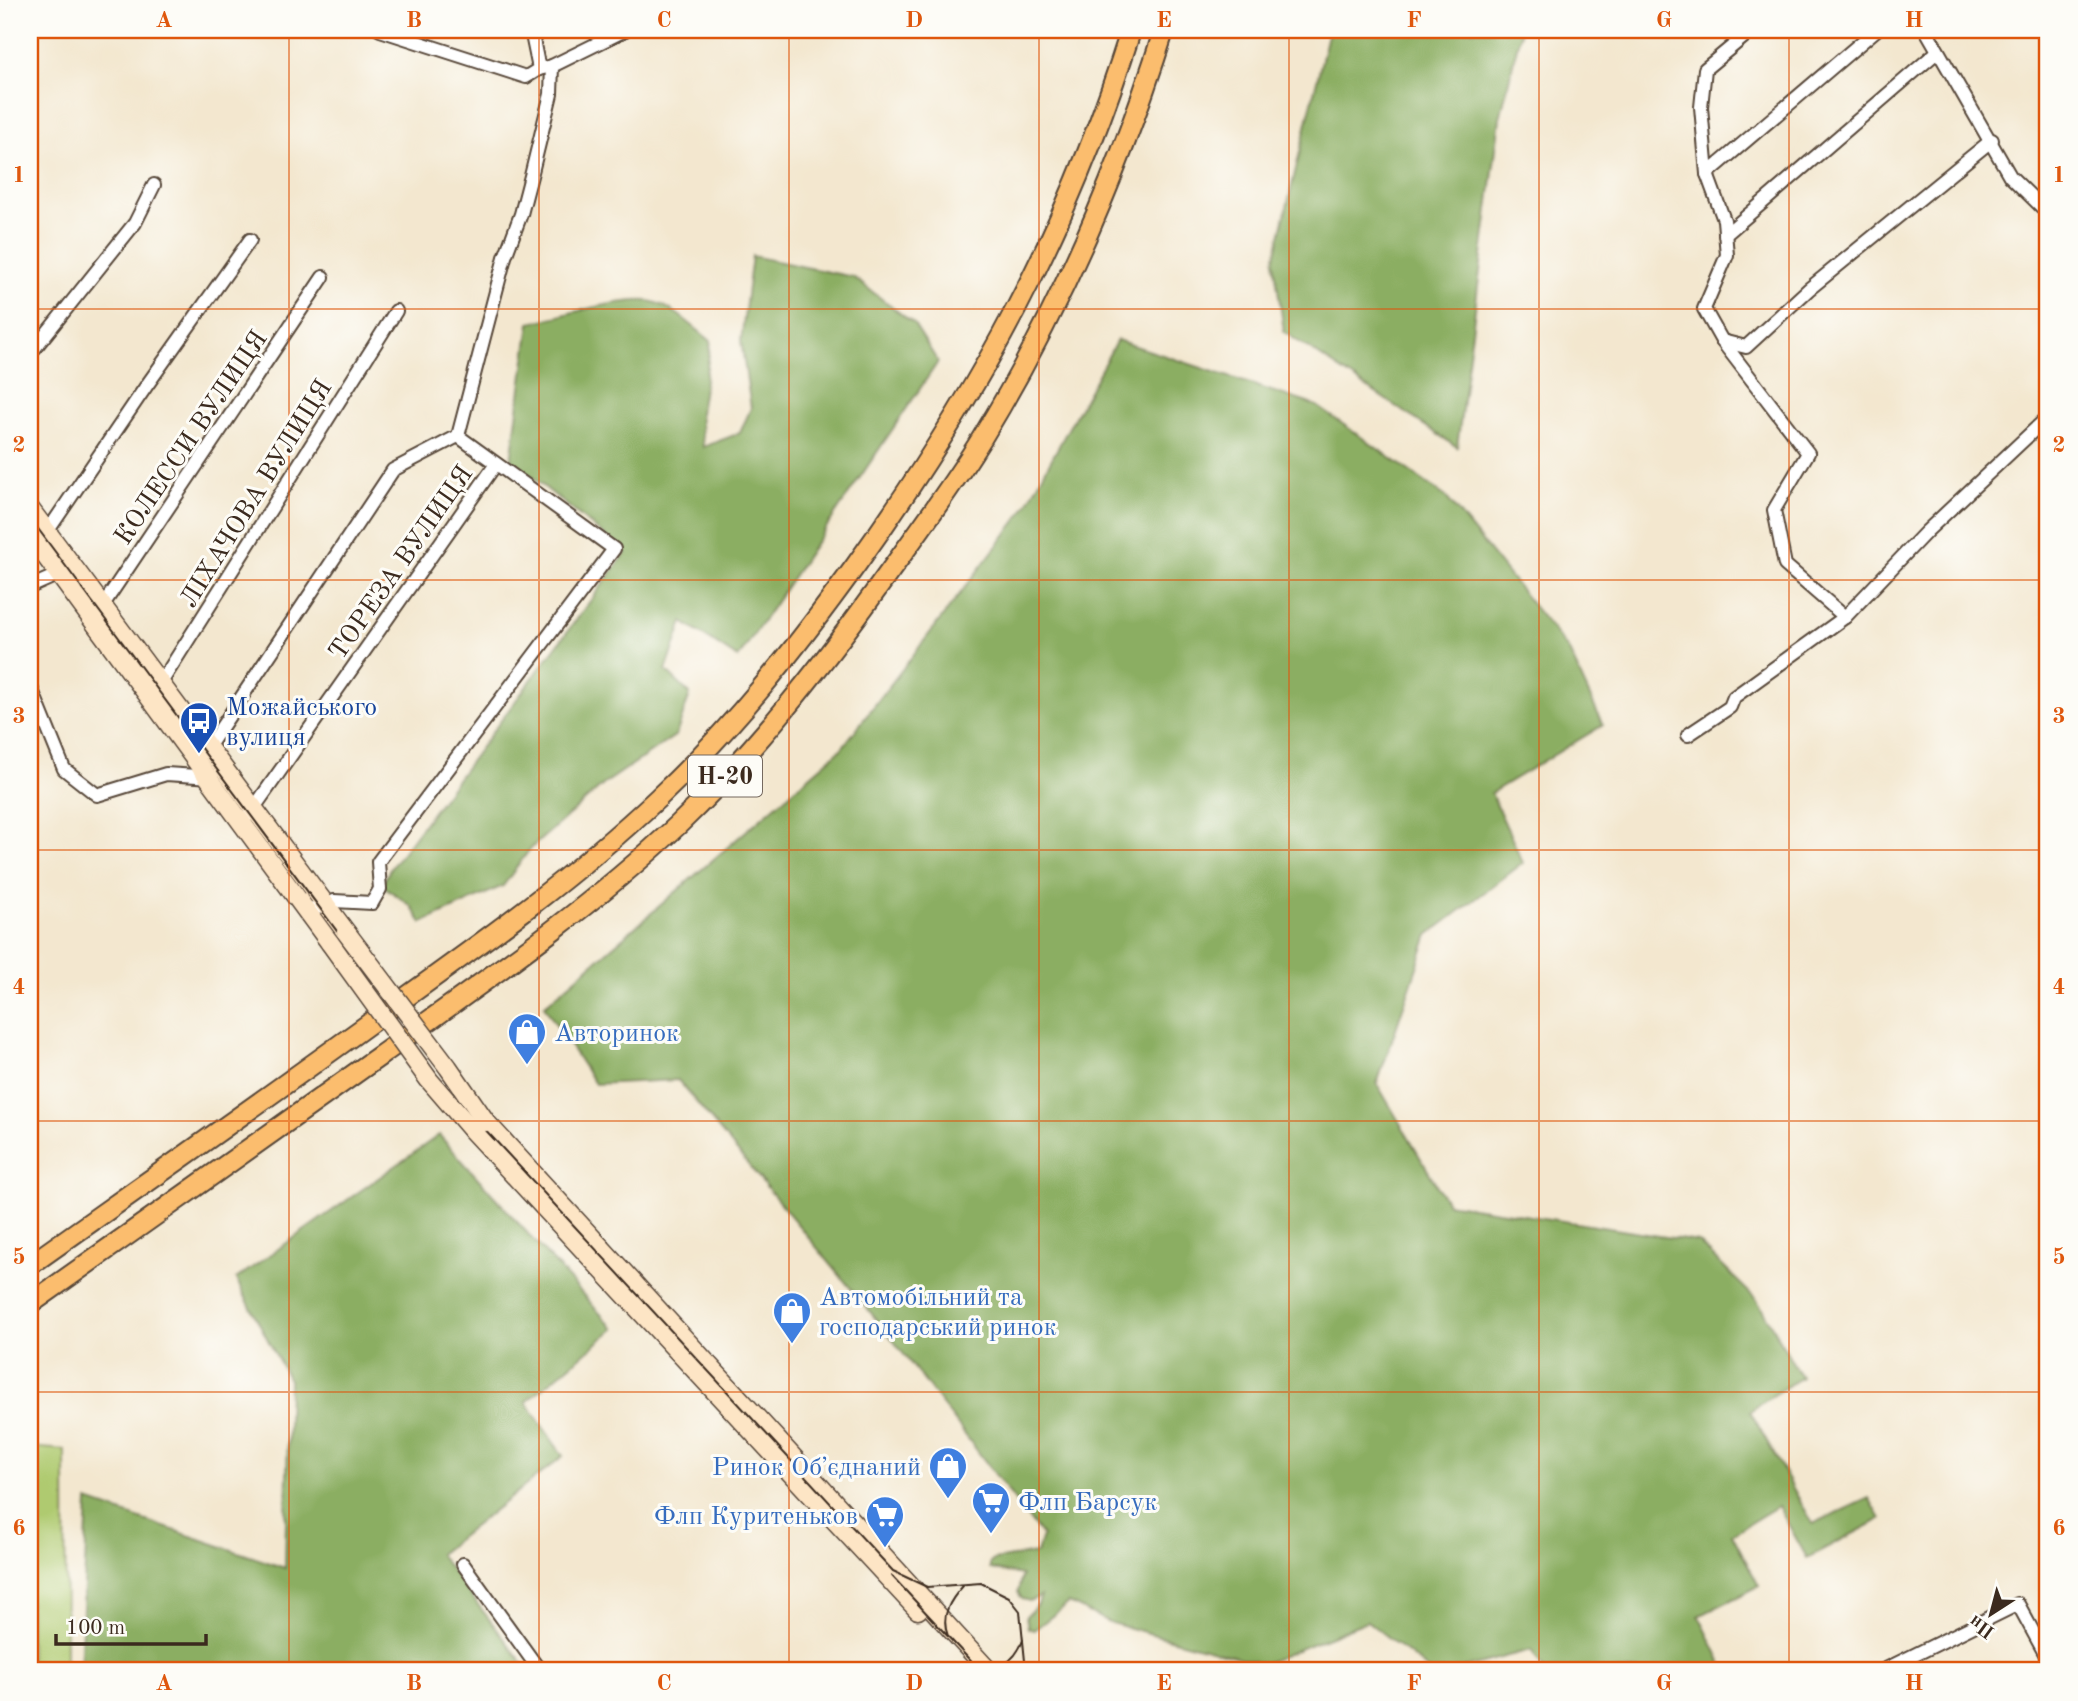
<svg xmlns="http://www.w3.org/2000/svg" width="2078" height="1701" font-family="'Old Standard TT',serif">
  <style>
    .green { fill: #afca70; stroke: #757a47; stroke-width: 2 }
    .forest { fill: #8bae62; stroke: #636c40; stroke-width: 2 }
    .lines { fill: none; stroke-linecap: round; stroke-linejoin: round }
    .minor-casing { stroke: #574639; stroke-width: 16 }
    .secondary-casing { stroke: #574639; stroke-width: 21 }
    .primary-casing { stroke: #574639; stroke-width: 23 }
    .minor { stroke: #fff; stroke-width: 12 }
    .secondary { stroke: #fde5c5; stroke-width: 18 }
    .primary { stroke: #fbbd6e; stroke-width: 19 }
    .tram { stroke: #3b2a1e; stroke-width: 2 }
    .secondary-bridge-casing { stroke: #574639; stroke-width: 21; stroke-linecap: butt }
    .secondary-bridge { stroke: #fde5c5; stroke-width: 18 }
    .grid { fill: none; stroke: #df570d; stroke-width: 2; stroke-opacity: 0.55 }
    .labels { text-anchor: middle; stroke-width: 6; stroke-linejoin: round; paint-order: stroke }
    .shield { fill: #fdfcf7; stroke: #75695f; stroke-width: 2 }
    .shield-label { font-size: 24px; font-weight: bold; fill: #3b2a1e }
    .street-label { font-size: 26px; fill: #3b2a1e; stroke: #fdfcf7 }
    .transit-label { font-size: 26px; fill: #164399; stroke: #fdfcf7; text-anchor: start }
    .shop-label { font-size: 26px; fill: #366cbe; stroke: #fdfcf7; text-anchor: start }
    .neatline { fill: none; stroke: #df570d; stroke-width: 2.5 }
    .grid-label { font-size: 23px; text-anchor: middle; font-weight: bold; fill: #df570d }
  </style>
  <rect width="100%" height="100%" fill="#fdfcf7"/>
  <filter id="ink" filterUnits="userSpaceOnUse"><feTurbulence type="fractalNoise" baseFrequency=".0143" numOctaves="2"/><feDisplacementMap in="SourceGraphic" scale="14" xChannelSelector="R" yChannelSelector="G"/><feConvolveMatrix kernelMatrix="1 2 1 2 8 2 1 2 1" color-interpolation-filters="sRGB"/></filter>
  <filter id="wash" filterUnits="userSpaceOnUse"><feTurbulence type="fractalNoise" baseFrequency=".00686" numOctaves="4" result="noise"/><feDisplacementMap in="SourceGraphic" scale="28" xChannelSelector="R" yChannelSelector="G"/><feGaussianBlur stdDeviation="1.57" result="paint"/><feColorMatrix in="noise" values="0 0 0 0 0 0 0 0 0 0 0 0 0 0 0 0 0 1.4 0 .05"/><feComposite in="paint" operator="in"/></filter>
  <g filter="url(#wash)">
    <rect width="100%" height="100%" fill="#f3e7cf"/>
    <!-- green -->
    <path class="green" d="M30,1447L65,1450L66,1671H30Z"/>
    <!-- forest -->
    <g class="forest">
      <path d="M1329,30H1521L1500,118L1457,447L1284,332L1274,261Z"/>
      <path d="M752,256L853,277L914,324L938,362L738,658L683,622L666,671L690,694L676,735L604,784L530,849L503,886L422,923L411,906L382,885L390,869L626,553L511,460L530,323C558,317 628,295 653,302C674,307 694,328 711,341L700,413L703,447L740,433L751,408L741,341Z"/>
      <path d="M1117,340L1317,406L1446,497L1568,649L1603,725L1491,793L1523,863L1428,935L1377,1084L1447,1203L1698,1242L1757,1300L1801,1377L1750,1411L1813,1524L1869,1498L1881,1519L1807,1558L1778,1506L1732,1534L1759,1586L1699,1616L1726,1671H1545L1531,1650L1451,1671H1430L1367,1621L1263,1664L1111,1623L1069,1603L1034,1630L1028,1628L1026,1616L1038,1604L1041,1596L1029,1601L1022,1599L1018,1592L1022,1575L990,1569V1563L994,1560L1037,1553L1042,1536L886,1331L678,1080L595,1084L544,1006L841,749L1022,513Z"/>
      <path d="M439,1135L614,1329L526,1402L563,1456L439,1554L529,1671H80L88,1501L285,1568L289,1380L236,1279Z"/>
    </g>
  </g>
  <g filter="url(#ink)">
    <g class="lines">
      <defs>
        <g id="minor">
          <path d="M380,30L526,77L539,69"/>
          <path d="M531,30L539,69L552,66L625,30"/>
          <path d="M1641,30H1642"/>
          <path d="M1752,30L1705,69L1701,107L1707,174L1724,220L1727,255L1704,309L1722,341L1808,453L1774,510L1785,565L1845,617"/>
          <path d="M1926,30L2010,176L2048,213"/>
          <path d="M1707,174L1876,30"/>
          <path d="M1725,235L1937,52"/>
          <path d="M1722,341L1746,347L1809,289L1992,140"/>
          <path d="M30,354L135,223L154,185"/>
          <path d="M43,538L147,385L250,240"/>
          <path d="M30,587L66,571"/>
          <path d="M99,611L323,277"/>
          <path d="M30,685L64,769L97,795L166,774L212,777"/>
          <path d="M157,689L396,311"/>
          <path d="M1688,735L1730,707L1734,697L1845,617L1927,531L2048,417"/>
          <path d="M205,752L393,470L458,436"/>
          <path d="M249,815L496,464"/>
          <path d="M306,909L325,907L334,901L372,903L380,889L378,862L614,549L458,436L505,257L521,214L532,172L551,94L552,66"/>
          <path d="M463,1564L540,1671"/>
          <path d="M1882,1671L2018,1604L2048,1659"/>
        </g>
        <g id="secondary">
          <path d="M30,509L346,932"/>
          <path d="M30,535L330,943"/>
          <path d="M486,1122L989,1671"/>
          <path d="M472,1130L918,1610"/>
        </g>
        <g id="primary">
          <path d="M30,1265C143,1185 257,1105 370,1023C469,952 569,882 658,798C733,728 796,648 856,565C980,392 1067,233 1131,30"/>
          <path d="M30,1304C147,1221 264,1139 381,1055C483,982 587,911 679,824C753,753 817,672 877,589C913,539 950,490 982,438C1060,310 1119,172 1164,30"/>
        </g>
      </defs>
      <!-- minor casing -->
      <use href="#minor" class="minor-casing"/>
      <!-- secondary casing -->
      <use href="#secondary" class="secondary-casing"/>
      <!-- primary casing -->
      <use href="#primary" class="primary-casing"/>
      <!-- minor -->
      <use href="#minor" class="minor"/>
      <!-- secondary -->
      <use href="#secondary" class="secondary"/>
      <!-- primary -->
      <use href="#primary" class="primary"/>
      <!-- tram -->
      <g class="tram">
        <path d="M30,518L481,1125L893,1571L927,1587L981,1583L1009,1597L1020,1611L1026,1671"/>
        <path d="M892,1576L980,1671"/>
        <path d="M948,1636C940,1616 950,1600 963,1586"/>
        <path d="M973,1663C995,1676 1015,1662 1023,1640"/>
      </g>
      <defs>
        <g id="secondary-bridge">
          <path d="M346,932L448,1067L486,1122"/>
          <path d="M330,943L429,1080L472,1130"/>
        </g>
      </defs>
      <!-- secondary-bridge casing -->
      <use href="#secondary-bridge" class="secondary-bridge-casing"/>
      <!-- secondary-bridge -->
      <use href="#secondary-bridge" class="secondary-bridge"/>
    </g>
  </g>
  <!-- grid -->
  <path class="grid" d="M289,30V1671M539,30V1671M789,30V1671M1039,30V1671M1289,30V1671M1539,30V1671M1789,30V1671M30,309H2048M30,580H2048M30,850H2048M30,1121H2048M30,1392H2048"/>
  <!-- icons -->
  <defs>
    <symbol id="bus-pin" viewBox="-11 -11 22 30"><path d="M0 17L-7.5 6A9.5 9.5 0 1 1 7.5 6Z" fill="#1a4fb4" stroke="#fdfcf7"/><path d="M-5-6H5V4H4V6H2V4H-2V6H-4V4H-5ZM-3.5-4V0h7V-4ZM-3.5 1.2v1.5H-2V1.2ZM2 1.2v1.5H3.5V1.2Z" fill="#fff"/></symbol>
    <symbol id="shop-pin" viewBox="-11 -11 22 30"><path d="M0 17L-7.5 6A9.5 9.5 0 1 1 7.5 6Z" fill="#3f7fe0" stroke="#fdfcf7"/><path d="M-5-2.5h2.3a2.7 3.5 0 0 1 5.4 0H5L5.5 6h-11ZM-1.5-2.5h3a1.5 2.3 0 0 0-3 0Z" fill="#fff"/></symbol>
    <symbol id="supermarket-pin" viewBox="-11 -11 22 30"><path d="M0 17L-7.5 6A9.5 9.5 0 1 1 7.5 6Z" fill="#3f7fe0" stroke="#fdfcf7"/><path d="M-6-5.5h2.5l.6 2H6L4.5 2H-2.5L-4.4-4H-6ZM-1.5 3.2a1.3 1.3 0 1 0 .1 0ZM3 3.2a1.3 1.3 0 1 0 .1 0Z" fill="#fff"/></symbol>
  </defs>
  <g fill-rule="evenodd">
    <use href="#bus-pin" x="177" y="699" width="44" height="60"/>
    <use href="#shop-pin" x="505" y="1010" width="44" height="60"/>
    <use href="#shop-pin" x="770" y="1289" width="44" height="60"/>
    <use href="#shop-pin" x="926" y="1444" width="44" height="60"/>
    <use href="#supermarket-pin" x="969" y="1479" width="44" height="60"/>
    <use href="#supermarket-pin" x="863" y="1493" width="44" height="60"/>
  </g>
  <g class="labels">
    <!-- shield labels -->
    <rect class="shield" x="688" y="755.5" width="74" height="41" rx="5"/>
    <g class="shield-label">
      <text x="725" y="784">Н-20</text>
    </g>
    <!-- street labels -->
    <g class="street-label">
      <text transform="translate(190 437) rotate(-56)" y="9">КОЛЕССИ ВУЛИЦЯ</text>
      <text transform="translate(255 493) rotate(-58)" y="9">ЛІХАЧОВА ВУЛИЦЯ</text>
      <text transform="translate(400 562) rotate(-55)" y="9">ТОРЕЗА ВУЛИЦЯ</text>
    </g>
    <!-- transit labels -->
    <g class="transit-label">
      <text x="226" y="715">Можайського<tspan x="226" dy="30">вулиця</tspan></text>
    </g>
    <!-- shop labels -->
    <g class="shop-label">
      <text x="554" y="1041">Авторинок</text>
      <text x="819" y="1305">Автомобільний та<tspan x="819" dy="30">господарський ринок</tspan></text>
      <text x="921" y="1475" text-anchor="end">Ринок Обʼєднаний</text>
      <text x="1018" y="1510">Флп Барсук</text>
      <text x="858" y="1524" text-anchor="end">Флп Куритеньков</text>
    </g>
  </g>
  <!-- margin -->
  <rect width="2078" height="1701" fill="none" stroke="#fdfcf7" stroke-width="77"/>
  <!-- north arrow -->
  <g transform="translate(1991 1614) rotate(216)" stroke="#fdfcf7" stroke-width="5" paint-order="stroke">
  <path d="M0-5L12 26L0 18L-12 26Z" fill="#3b2a1e"/>
  <text y="-10" font-size="19" font-weight="bold" text-anchor="middle" fill="#3b2a1e">Пн</text>
  </g>
  <!-- scale -->
  <path d="M56 1634v10h150v-10" fill="none" stroke="#3b2a1e" stroke-width="3.5"/>
  <text x="66" y="1634" font-size="21" fill="#3b2a1e" stroke="#fdfcf7" stroke-width="5" paint-order="stroke">100 m</text>
  <rect x="38" y="38" width="2001" height="1624" class="neatline"/>
  <g class="grid-label">
    <text x="164" y="27">A</text>
    <text x="414" y="27">B</text>
    <text x="664" y="27">C</text>
    <text x="914" y="27">D</text>
    <text x="1164" y="27">E</text>
    <text x="1414" y="27">F</text>
    <text x="1664" y="27">G</text>
    <text x="1914" y="27">H</text>
    <text x="19" y="182">1</text>
    <text x="2059" y="182">1</text>
    <text x="19" y="452">2</text>
    <text x="2059" y="452">2</text>
    <text x="19" y="723">3</text>
    <text x="2059" y="723">3</text>
    <text x="19" y="994">4</text>
    <text x="2059" y="994">4</text>
    <text x="19" y="1264">5</text>
    <text x="2059" y="1264">5</text>
    <text x="19" y="1535">6</text>
    <text x="2059" y="1535">6</text>
    <text x="164" y="1690">A</text>
    <text x="414" y="1690">B</text>
    <text x="664" y="1690">C</text>
    <text x="914" y="1690">D</text>
    <text x="1164" y="1690">E</text>
    <text x="1414" y="1690">F</text>
    <text x="1664" y="1690">G</text>
    <text x="1914" y="1690">H</text>
  </g>
</svg>
